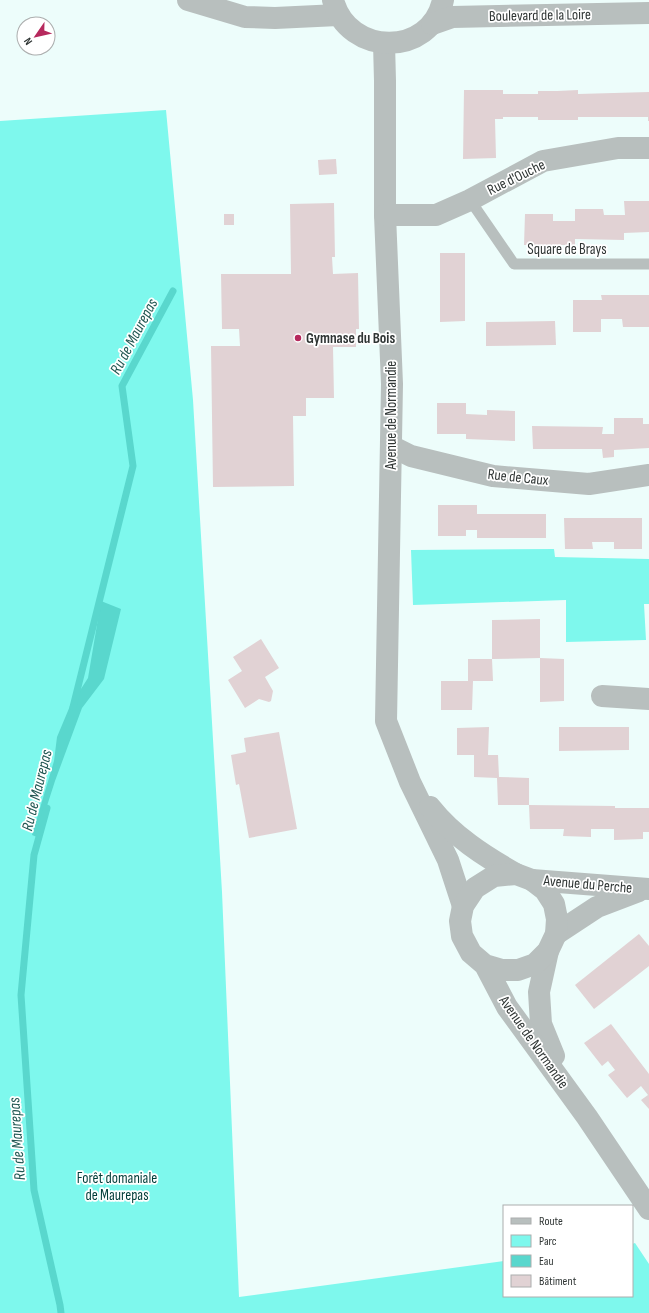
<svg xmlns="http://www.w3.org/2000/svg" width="649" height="1313" font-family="'Sofia Sans Condensed',sans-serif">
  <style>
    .green { fill: #7ef8ed }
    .water { fill: #59d7cd }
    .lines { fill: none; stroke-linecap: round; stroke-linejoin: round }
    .stream { stroke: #59d7cd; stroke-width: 7 }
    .building { fill: #e1d2d4 }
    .service { stroke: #b8bfbe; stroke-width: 11 }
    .minor { stroke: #b8bfbe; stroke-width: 22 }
    .tertiary { stroke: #b8bfbe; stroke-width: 22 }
    .poi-dot { fill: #b6295d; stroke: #fff; stroke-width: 1.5 }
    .labels { text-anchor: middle; stroke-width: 3.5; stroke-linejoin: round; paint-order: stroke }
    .street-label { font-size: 15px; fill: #2f3534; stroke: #fff }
    .poi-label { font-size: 15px; font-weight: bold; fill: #2f3534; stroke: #fff; text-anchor: start }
    .park-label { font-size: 15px; fill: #003d39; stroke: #fff }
    .water-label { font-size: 16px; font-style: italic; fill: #215752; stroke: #fff }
  </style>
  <rect width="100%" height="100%" fill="#edfdfb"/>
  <!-- green -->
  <g class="green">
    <path d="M166,110L193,400L222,892L239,1297L504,1261V1296H632V1244L635,1243L649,1264V1313H0V121Z"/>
    <path d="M554,549L555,557L649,559V604H644L646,640L566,642V600L413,605L411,550Z"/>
  </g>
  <!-- water -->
  <path class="water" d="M101,601L121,609L104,679L82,708L55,781L37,837L32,835L54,761L57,737L70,706L88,678Z"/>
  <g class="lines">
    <!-- stream -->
    <g class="stream">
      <path d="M73,707L133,466L122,386L173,291"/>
      <path d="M47,808L34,855L21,995L34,1190L60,1305L61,1313"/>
    </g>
  </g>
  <!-- building -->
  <g class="building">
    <path d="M464,90H503V94H538V91H557L578,90V94L649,92V121H648V117H578V120H538V117H503V119H495L496,158L463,159Z"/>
    <path d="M336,159L337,174L319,175L318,160Z"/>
    <path d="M624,201H649V232L624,233V240L575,239V245H524L525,214H553V221H575V209H603L604,215H625Z"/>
    <path d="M334,203L335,257H332L333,274L358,273L359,329H356V347H333L334,398H306V416H293L294,486L213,487L211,346H240L239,329H222L221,274H291L290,204Z"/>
    <rect x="224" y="214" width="10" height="11"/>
    <path d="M440,253H465V321L440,322Z"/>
    <path d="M601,295H649V327H623L622,319H601V332H573V300H602Z"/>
    <path d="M555,321L556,345L486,346V322Z"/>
    <path d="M437,403H466V414L487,415V410L515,411V441L466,439V434H437Z"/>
    <path d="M614,418H643V424H649V448L614,450V457L603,458L602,449H533L532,426L603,427L602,434H614Z"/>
    <path d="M438,505H477V514H546V538H477V530H466V536H438Z"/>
    <path d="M564,518H642V549H614V542H592L593,549H565Z"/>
    <path d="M540,619V658L492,659L493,681H473L472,710H441V681H468V659H492V620Z"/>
    <path d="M261,639L279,668L265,677L273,691L271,701L269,702L259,699L245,708L228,680L242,671L233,657Z"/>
    <path d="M540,658L564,659V701L540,702Z"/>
    <path d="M489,727L488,755H498L499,777L529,778V805H498L497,778L474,777V755H457V728Z"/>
    <path d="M559,727H629V750L559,751Z"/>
    <path d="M279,732L297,829L249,838L239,784L236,785L231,755L246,752L244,738Z"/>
    <path d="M529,805L615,806V808H649V832H643V839L614,840V829H591V837L563,836L564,829H530Z"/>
    <path d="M639,934L649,946V966L594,1009L575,985Z"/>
    <path d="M611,1024L649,1074V1109L641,1100L648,1095L641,1086L627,1098L608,1075L615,1070L608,1061L602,1066L584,1043Z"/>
  </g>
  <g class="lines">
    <!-- service -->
    <path class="service" d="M470,200L514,264H649"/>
    <!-- minor -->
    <g class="minor">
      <path d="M384,43L385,81V215L392,384L386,721L410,782L448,860L463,906"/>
      <path d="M385,215H436L470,200L543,161L618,148H649"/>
      <path d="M391,446L411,456L493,476L589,484L649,475"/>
      <path d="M602,696L649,699"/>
      <path d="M430,807C453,836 484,856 516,874"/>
      <path d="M532,880L649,889"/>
      <path d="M556,934L597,907L639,891"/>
      <path d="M548,951L539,992L541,1024L554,1056"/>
      <path d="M485,965L502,970H518L535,964L548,951L556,934L557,919L554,904L545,890L532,880L516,874L494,876L475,888L463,906L460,921L462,936L471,953L485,965L507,1007L587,1117L649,1209"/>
    </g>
    <!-- tertiary -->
    <g class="tertiary">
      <path d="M188,0L245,17L275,18L338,15"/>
      <path d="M333,0C348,57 431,57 443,0"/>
      <path d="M432,24L452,17L649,13"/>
    </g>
  </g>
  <!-- markers -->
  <circle class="poi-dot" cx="298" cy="338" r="4"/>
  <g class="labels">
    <!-- street labels -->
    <g class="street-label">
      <text transform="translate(540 15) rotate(-1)" y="5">Boulevard de la Loire</text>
      <text transform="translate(516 177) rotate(-26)" y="5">Rue d'Ouche</text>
      <text x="567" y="254">Square de Brays</text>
      <text transform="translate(391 415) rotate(-90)" y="5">Avenue de Normandie</text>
      <text transform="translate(518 477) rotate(6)" y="5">Rue de Caux</text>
      <text transform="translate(588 884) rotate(5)" y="5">Avenue du Perche</text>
      <text transform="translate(534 1042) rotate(55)" y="5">Avenue de Normandie</text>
    </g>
    <!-- poi labels -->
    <g class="poi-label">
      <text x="306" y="343">Gymnase du Bois</text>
    </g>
    <!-- park labels -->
    <g class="park-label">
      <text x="117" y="1183">Forêt domaniale<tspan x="117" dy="17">de Maurepas</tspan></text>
    </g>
    <!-- water labels -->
    <g class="water-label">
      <text transform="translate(133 336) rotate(-62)" y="6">Ru de Maurepas</text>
      <text transform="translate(36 790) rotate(-76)" y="6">Ru de Maurepas</text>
      <text transform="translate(16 1139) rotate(-94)" y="6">Ru de Maurepas</text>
    </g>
  </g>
  <!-- legend -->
  <rect x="503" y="1205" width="130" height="92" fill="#ffffff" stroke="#acaeae"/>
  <rect x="511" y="1218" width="20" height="6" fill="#b8bfbe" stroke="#acaeae"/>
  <text x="539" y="1225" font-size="12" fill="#2f3534">Route</text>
  <rect x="511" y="1235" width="20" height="12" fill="#7ef8ed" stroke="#acaeae"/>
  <text x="539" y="1245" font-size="12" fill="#2f3534">Parc</text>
  <rect x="511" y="1255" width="20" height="12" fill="#59d7cd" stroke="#acaeae"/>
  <text x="539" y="1265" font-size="12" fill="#2f3534">Eau</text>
  <rect x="511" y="1275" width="20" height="12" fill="#e1d2d4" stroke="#acaeae"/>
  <text x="539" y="1285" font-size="12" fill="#2f3534">Bâtiment</text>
  <!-- north arrow -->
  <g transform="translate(36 36) rotate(236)"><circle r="19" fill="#ffffff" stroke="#acaeae"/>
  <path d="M0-3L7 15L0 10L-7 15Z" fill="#b6295d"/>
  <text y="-6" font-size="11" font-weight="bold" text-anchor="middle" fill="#2f3534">N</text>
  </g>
</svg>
